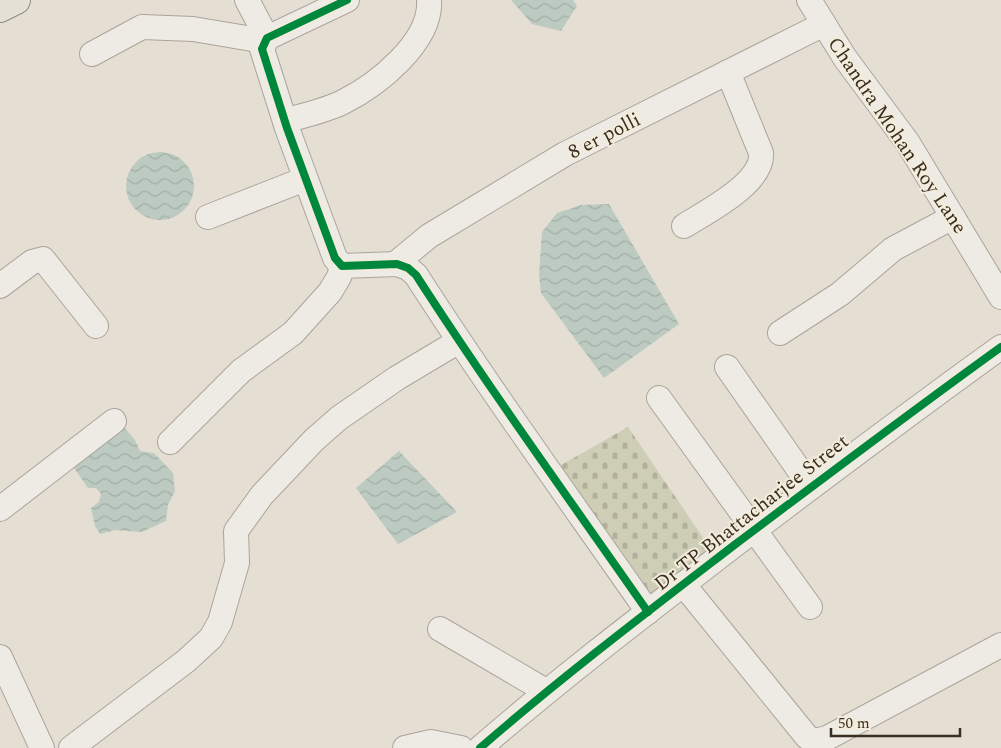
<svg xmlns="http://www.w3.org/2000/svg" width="1001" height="748" font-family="Spectral,serif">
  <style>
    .cemetery { fill: url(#cemetery-stones) }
    .water { fill: url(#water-waves) }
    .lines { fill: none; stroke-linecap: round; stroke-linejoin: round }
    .minor-casing { stroke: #aba49b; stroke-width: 26 }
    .major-casing { stroke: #908a82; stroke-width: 30 }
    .minor { stroke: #eeeae4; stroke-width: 24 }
    .major { stroke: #e5e0d6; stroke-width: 28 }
    .cycleway-casing { stroke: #f4ecdb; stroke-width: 11 }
    .cycleway { stroke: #00873e; stroke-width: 8 }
    .labels { text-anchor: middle; stroke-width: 4; stroke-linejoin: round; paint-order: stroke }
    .street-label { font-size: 20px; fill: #392e23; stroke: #f4ecdb }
  </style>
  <defs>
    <pattern id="cemetery-stones" width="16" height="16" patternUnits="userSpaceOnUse" patternTransform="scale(1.25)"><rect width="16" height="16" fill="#cecdb6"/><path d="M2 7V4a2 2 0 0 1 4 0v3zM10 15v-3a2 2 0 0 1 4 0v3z" fill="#b2b09c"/></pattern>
    <pattern id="water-waves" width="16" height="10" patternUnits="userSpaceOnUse" patternTransform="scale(1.25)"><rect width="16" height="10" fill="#bccac2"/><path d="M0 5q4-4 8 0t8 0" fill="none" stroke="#a2aea6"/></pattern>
  </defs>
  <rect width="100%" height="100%" fill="#e5dfd3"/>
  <!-- cemetery -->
  <path class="cemetery" d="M628,427L712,551L654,598L556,468Z"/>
  <!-- water -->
  <g class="water">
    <path d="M511,0H573L577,6L561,31L532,24Z"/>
    <circle cx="160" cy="186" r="34"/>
    <path d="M609,204L679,324L604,378L541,293L539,275L542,232L557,213L581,205Z"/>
    <path d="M123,426L135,440L140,451L154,453L173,473L175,491L168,505L166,521L142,532L115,530L100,534L95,526L91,508L99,502L101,494L96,488H88L74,468L79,451Z"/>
    <path d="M399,451L457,512L398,544L356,488Z"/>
  </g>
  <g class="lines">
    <defs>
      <g id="minor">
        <path d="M247,0L267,38"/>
        <path d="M347,0L267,38L262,49L287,128L335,258L342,266L397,264L408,268L416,275C490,390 570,500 648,612"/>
        <path d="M809,0L845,58L908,143L1001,297"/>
        <path d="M92,54L142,27L193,29L264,41"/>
        <path d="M285,121C304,115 325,111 343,102C377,85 432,42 429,0"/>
        <path d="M208,217L305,179"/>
        <path d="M684,226C706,212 764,183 761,153L728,72"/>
        <path d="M395,264L429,236L565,154L824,24"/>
        <path d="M0,286L32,262L43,259L96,326"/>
        <path d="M780,333L840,294L893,249L953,217"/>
        <path d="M727,367L811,487"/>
        <path d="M659,398L810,607"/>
        <path d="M170,442L241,371L293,333L330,292L339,277L342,266"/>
        <path d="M0,509L114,421"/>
        <path d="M683,584L807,737L815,741L827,738L1001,645"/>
        <path d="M440,629L546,691"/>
        <path d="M0,657L42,748"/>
        <path d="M71,748L186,661L211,638L220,622L237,563L236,531L262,495L314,440L339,418L397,378L459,341"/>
        <path d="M405,748L431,742L461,748"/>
        <path d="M480,748C563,676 650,610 737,543C825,477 912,411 1001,347"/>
      </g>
      <path id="major" d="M0,8L16,0"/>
    </defs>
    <!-- minor casing -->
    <use href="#minor" class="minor-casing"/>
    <!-- major casing -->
    <use href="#major" class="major-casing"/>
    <!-- minor -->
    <use href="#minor" class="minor"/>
    <!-- major -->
    <use href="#major" class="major"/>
    <defs>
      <g id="cycleway">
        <path d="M347,0L267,38L262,49L287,128L335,258L342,266L397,264L408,268L416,275C490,390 570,500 648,612"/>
        <path d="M480,748C563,676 650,610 737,543C825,477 912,411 1001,347"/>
      </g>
    </defs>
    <!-- cycleway casing -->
    <use href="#cycleway" class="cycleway-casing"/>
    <!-- cycleway -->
    <use href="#cycleway" class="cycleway"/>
  </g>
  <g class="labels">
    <!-- street labels -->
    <g class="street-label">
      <text transform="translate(604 135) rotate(-27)" y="7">8 er polli</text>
      <text transform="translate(898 135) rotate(56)" y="7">Chandra Mohan Roy Lane</text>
      <text transform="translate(751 512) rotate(-38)" y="7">Dr TP Bhattacharjee Street</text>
    </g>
  </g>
  <!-- scale -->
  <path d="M831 728v8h129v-8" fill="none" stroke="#392e23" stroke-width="2.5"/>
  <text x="838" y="728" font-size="15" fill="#392e23" stroke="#f4ecdb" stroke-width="4" paint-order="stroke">50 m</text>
</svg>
